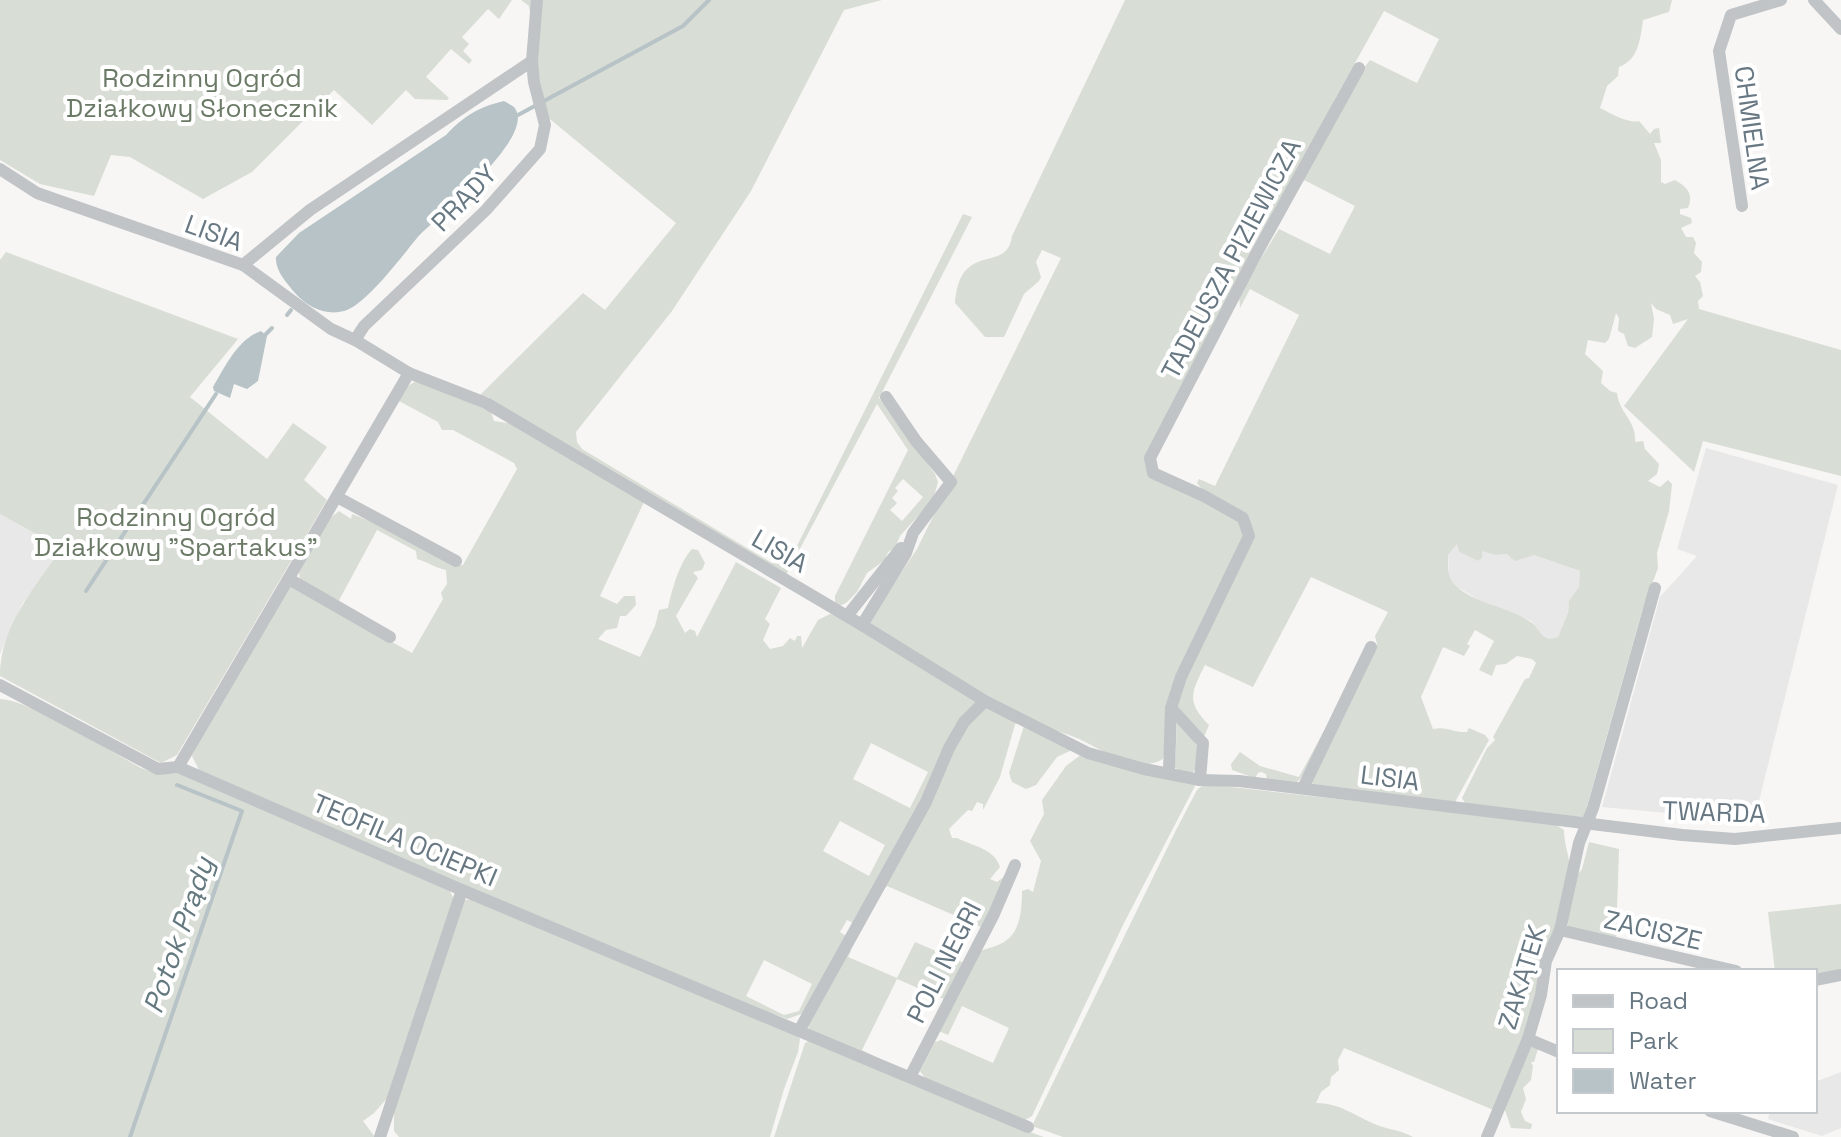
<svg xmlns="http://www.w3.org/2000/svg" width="1841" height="1137" font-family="'Space Grotesk',sans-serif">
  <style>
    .built { fill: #e7e8e7 }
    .green { fill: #d8ddd5; fill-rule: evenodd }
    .water { fill: #b7c3c6 }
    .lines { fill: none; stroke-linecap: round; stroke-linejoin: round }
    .stream { stroke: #b7c3c6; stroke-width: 4 }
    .minor { stroke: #c0c4c7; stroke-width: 12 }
    .labels { text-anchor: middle; stroke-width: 8; stroke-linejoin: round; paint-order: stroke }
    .park-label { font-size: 26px; fill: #6b7a66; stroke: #fff }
    .street-label { font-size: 26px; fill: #687883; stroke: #fff }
    .water-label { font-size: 28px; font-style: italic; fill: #63797f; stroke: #fff }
  </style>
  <rect width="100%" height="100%" fill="#f7f6f4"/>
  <!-- built -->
  <g class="built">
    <path d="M1706,448L1838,485L1754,821L1602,807L1660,597L1697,556L1677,549Z"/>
    <path d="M0,514L63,548L22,604L0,654Z"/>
    <path d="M1458,542L1459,552L1478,561L1482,558V551L1495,555L1507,554L1511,557L1534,555L1580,571L1579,587L1568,606V613L1558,637L1553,640L1542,637L1531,621L1480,601L1453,584L1449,577L1448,555Z"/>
    <path d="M1841,1072V1128L1822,1136L1768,1119L1770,1111H1815V1082Z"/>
  </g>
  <!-- green -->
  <g class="green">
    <path d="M0,0H512L499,19L488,9L462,37L469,44L463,51L472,60L469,64L451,49L426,77L449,98L447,100L415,99L406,90L372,125L334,90L252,172L203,199L130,157L111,155L94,196L40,184L0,160Z"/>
    <path d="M521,0H882L844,10L751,191L672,311L576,432L577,442L582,449L772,563L789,562L963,214L972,217L879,398L935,474L938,482L934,496L926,507L900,536L895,548L888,552L885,560L867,573L857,592L846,603L839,606L835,603V596L908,450L877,404L786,575L491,402L489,397L479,396L583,293L605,310L676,223L545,115L529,6ZM903,479L923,497L902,521L890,510L897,503L892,498L898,491L895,488Z"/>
    <path d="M1125,0H1672L1669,12L1643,20C1640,41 1638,60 1619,67L1618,76L1607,86L1600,108C1610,113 1629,124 1639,121L1650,134L1654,129L1659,128L1661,143H1654L1661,160V182L1665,184L1675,180C1687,187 1694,194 1688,208L1680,209V214L1691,218L1692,223L1681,228L1686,237H1693L1696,243L1694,253L1702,262L1701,272L1695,276L1700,282L1703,296L1698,301L1699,309L1841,350V476L1703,441L1694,472L1624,406L1688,319L1673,324L1670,315L1656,309L1651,303L1654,319L1652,337L1635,348L1628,346L1624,334L1618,331L1619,318L1616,313L1609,339L1605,343L1588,340L1585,354L1603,371L1601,383L1610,391L1617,393C1619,413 1637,421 1635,442L1643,441L1645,449L1659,464L1657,474L1648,481L1660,487L1668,480L1672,484L1669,511L1657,553L1658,568L1642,611L1584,817L1465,803L1462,798L1487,748L1495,740L1493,737L1525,679L1529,678L1536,663L1532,659L1517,656L1506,664L1496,665L1492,676L1479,670L1494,641L1475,630L1467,644L1470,646L1464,656L1443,647L1421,697L1433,729C1446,726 1455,733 1467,732L1469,728L1485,735L1489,740L1454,804L1315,786L1310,781L1370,661L1377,644L1375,636L1388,612L1311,577L1253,687L1205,665C1191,693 1186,702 1209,725L1204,737L1177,708L1181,688L1253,534L1249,517L1203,491L1197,483L1199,479L1215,486L1299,315L1250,289L1240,308L1239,294L1279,229L1330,254L1355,206L1304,180L1285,212L1358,76L1370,60L1417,83L1439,39L1384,11L1337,95L1148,471L1230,513L1241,523L1244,536L1181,666L1163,759C1130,777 1097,743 1066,734C1037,725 1008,712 979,701L853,923L847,920L840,932L846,936L804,1013L787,1019L766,1011L477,891L199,770L192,756L198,742L290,586L412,653L443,599L441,593L447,584L446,570C435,568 428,562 417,559L416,551L377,530L337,604L300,580L299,572L329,519L339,511L351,519L352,514L380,525L455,564L463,565L517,469L514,463L453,430H442L438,422L399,401L408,386L416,381L433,385L491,412L494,421L514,424L644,502L600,596L617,604L624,596H635L636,605L626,616H620L617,628L606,630L598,639L640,657L655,626L659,610L668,608C672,590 679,563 692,549L698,550L705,563L702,570L693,572L698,578L676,616L685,633L690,629L695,631L697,637L736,562L781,588L765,619L770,624L763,640L770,649L783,646L790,638L795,641L797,636H801L802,648L818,620L830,614L871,624L870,620L917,549L1061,258L1042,250L1036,262L1041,277L1039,281L1024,294L1004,337H985L955,303C960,239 1007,275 1012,236ZM1457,544L1459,552L1478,561L1482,558V551L1495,555L1507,554L1515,561L1534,555L1580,571L1579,587L1569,601L1568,613L1558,637C1541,644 1541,628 1529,621C1506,606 1475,604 1455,585C1447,578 1448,565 1448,555ZM871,743L928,772L910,808L853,779ZM840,821L885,845L869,876L823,851ZM764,960L812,984L799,1011L784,1015L746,996Z"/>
    <path d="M6,252L238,339L190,397L267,459L293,423L327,447L304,480L327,500L177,755L161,763L0,676C0,626 35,587 62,548L0,514V260Z"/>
    <path d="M0,699C28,699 112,752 141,768L158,774L181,773L450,891L455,902L390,1095L374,1113L363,1121L375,1137H0Z"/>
    <path d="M987,707L1016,721L1000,777L983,810V804L977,802L972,811L968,810L949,829L952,838H957C973,846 995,849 1000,867L990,879L997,882L1005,876L1007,878L981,927L887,886L881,892L961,733Z"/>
    <path d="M1177,720C1189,734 1212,756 1192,773L1179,771L1175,767Z"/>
    <path d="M1024,726L1072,750L1057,757L1036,785L1026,789L1012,782L1009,773Z"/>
    <path d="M1325,729C1320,749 1309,772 1294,785L1267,780L1266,774L1261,772L1258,773L1255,778L1232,770L1231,764L1240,752L1260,766L1299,777Z"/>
    <path d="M1082,754L1196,784L1124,923L1032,1116L1025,1120L925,1078L920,1071L935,1042L941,1040L993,1063L1009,1028L962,1006L948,1035L939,1031L978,952C987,948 1000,946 1008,939C1021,929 1022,905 1022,891L1028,889L1033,892L1041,861L1030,841L1044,814L1042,800L1066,766Z"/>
    <path d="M1204,784L1553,823L1564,830C1564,844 1569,854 1570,869L1578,874L1582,869L1589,842L1619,849L1616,939L1568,926L1566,919L1540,960L1533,1043L1538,1049L1534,1062H1531L1533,1066L1531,1080L1523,1088L1526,1099L1521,1112L1525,1121L1532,1124L1531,1129L1511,1128L1505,1110L1496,1111L1344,1048L1338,1060L1339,1070L1331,1077L1330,1085L1321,1092L1316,1103C1340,1103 1355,1116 1377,1125C1390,1130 1401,1130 1413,1137H1063L1032,1126L1176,830L1197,790Z"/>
    <path d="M477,899L796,1034L800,1039L798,1052L784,1089L770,1137H399L394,1131V1105L464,900Z"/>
    <path d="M1841,904V972L1815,976V971H1775L1768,912Z"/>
    <path d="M915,942L964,963L946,1000L897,979L862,1050L880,1059C855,1051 834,1039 810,1031L808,1026L847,949L851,951L848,957L897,978Z"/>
    <path d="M811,1040L1027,1131L1044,1137H774L805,1043Z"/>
  </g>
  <!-- water -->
  <g class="water">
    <path d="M504,101C504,101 513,106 514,107C539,136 435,218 417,238C403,255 365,306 344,311C326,316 307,307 295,293C287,283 275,271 276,257L299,233L446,135C464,116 478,107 504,101Z"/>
    <path d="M261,331L267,336L258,381L247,389L234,384L230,398L214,391L213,387C225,367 238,339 261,331Z"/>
  </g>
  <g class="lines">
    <!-- stream -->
    <g class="stream">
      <path d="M518,115L683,26L709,0"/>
      <path d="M287,315L291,310"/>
      <path d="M266,334L272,328"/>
      <path d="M86,591L216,394"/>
      <path d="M130,1137L242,811L177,785"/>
    </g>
    <!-- minor -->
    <g class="minor">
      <path d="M1814,0L1841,29"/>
      <path d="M0,169L37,193L243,265L331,329L355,340L409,373L486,403L862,625L985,701L1088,753L1144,769L1200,780L1239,781L1682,835L1735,839L1841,828"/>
      <path d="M1742,206L1719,51L1731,15L1781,0"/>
      <path d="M243,265L310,210L532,61L537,0"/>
      <path d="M355,340L364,326L486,210L540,149L545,125L534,82L532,61"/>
      <path d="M337,497L456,561"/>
      <path d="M289,579L390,637"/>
      <path d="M847,616L901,548"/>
      <path d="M862,625L906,553L913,533L951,482L916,441L886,397"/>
      <path d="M0,685L158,769L178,767L462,890L1028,1127"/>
      <path d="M1171,708L1203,743L1200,780"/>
      <path d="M178,767L409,373"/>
      <path d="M1169,772L1171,708L1181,677L1249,536L1243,518L1204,496L1153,473L1150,458L1254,258L1359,68"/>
      <path d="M1303,788L1371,647"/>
      <path d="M1560,930L1736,971"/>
      <path d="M1815,980L1841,975"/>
      <path d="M800,1029L926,802L949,748L964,722L985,701"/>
      <path d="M1528,1039L1559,1052"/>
      <path d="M910,1077L994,914L1015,865"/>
      <path d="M1710,1111L1793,1137"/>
      <path d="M380,1137L462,890"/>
      <path d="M1487,1137L1528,1039L1541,995L1546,961L1560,930L1579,843L1593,808L1655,588"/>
    </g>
  </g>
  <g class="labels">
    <!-- park labels -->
    <g class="park-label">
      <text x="202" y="87">Rodzinny Ogród<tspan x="202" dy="30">Działkowy Słonecznik</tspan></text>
      <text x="176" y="526">Rodzinny Ogród<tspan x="176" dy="30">Działkowy "Spartakus"</tspan></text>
    </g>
    <!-- street labels -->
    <g class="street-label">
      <text transform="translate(1752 128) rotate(82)" y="9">CHMIELNA</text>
      <text transform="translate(464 198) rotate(-46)" y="9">PRĄDY</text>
      <text transform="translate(214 233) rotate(20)" y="9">LISIA</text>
      <text transform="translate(1231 259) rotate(-62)" y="9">TADEUSZA PIZIEWICZA</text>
      <text transform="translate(780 551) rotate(30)" y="9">LISIA</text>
      <text transform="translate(1390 778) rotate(7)" y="9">LISIA</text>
      <text transform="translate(1714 812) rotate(2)" y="9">TWARDA</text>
      <text transform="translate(405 840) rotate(23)" y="9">TEOFILA OCIEPKI</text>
      <text transform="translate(1653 930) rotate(13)" y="9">ZACISZE</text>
      <text transform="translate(944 962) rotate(-63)" y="9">POLI NEGRI</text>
      <text transform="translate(1522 977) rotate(-73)" y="9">ZAKĄTEK</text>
    </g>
    <!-- water labels -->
    <g class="water-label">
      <text transform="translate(178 935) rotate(-71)" y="10">Potok Prądy</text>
    </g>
  </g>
  <!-- legend -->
  <rect x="1557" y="969" width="260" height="144" fill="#ffffff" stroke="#c3c9cd" stroke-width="2"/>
  <rect x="1573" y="995" width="40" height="12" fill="#c0c4c7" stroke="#c3c9cd" stroke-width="2"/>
  <text x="1629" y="1009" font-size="24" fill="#687883">Road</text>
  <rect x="1573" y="1029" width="40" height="24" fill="#d8ddd5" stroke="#c3c9cd" stroke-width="2"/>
  <text x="1629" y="1049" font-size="24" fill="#687883">Park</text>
  <rect x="1573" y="1069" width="40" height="24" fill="#b7c3c6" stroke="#c3c9cd" stroke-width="2"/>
  <text x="1629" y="1089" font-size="24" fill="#687883">Water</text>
</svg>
